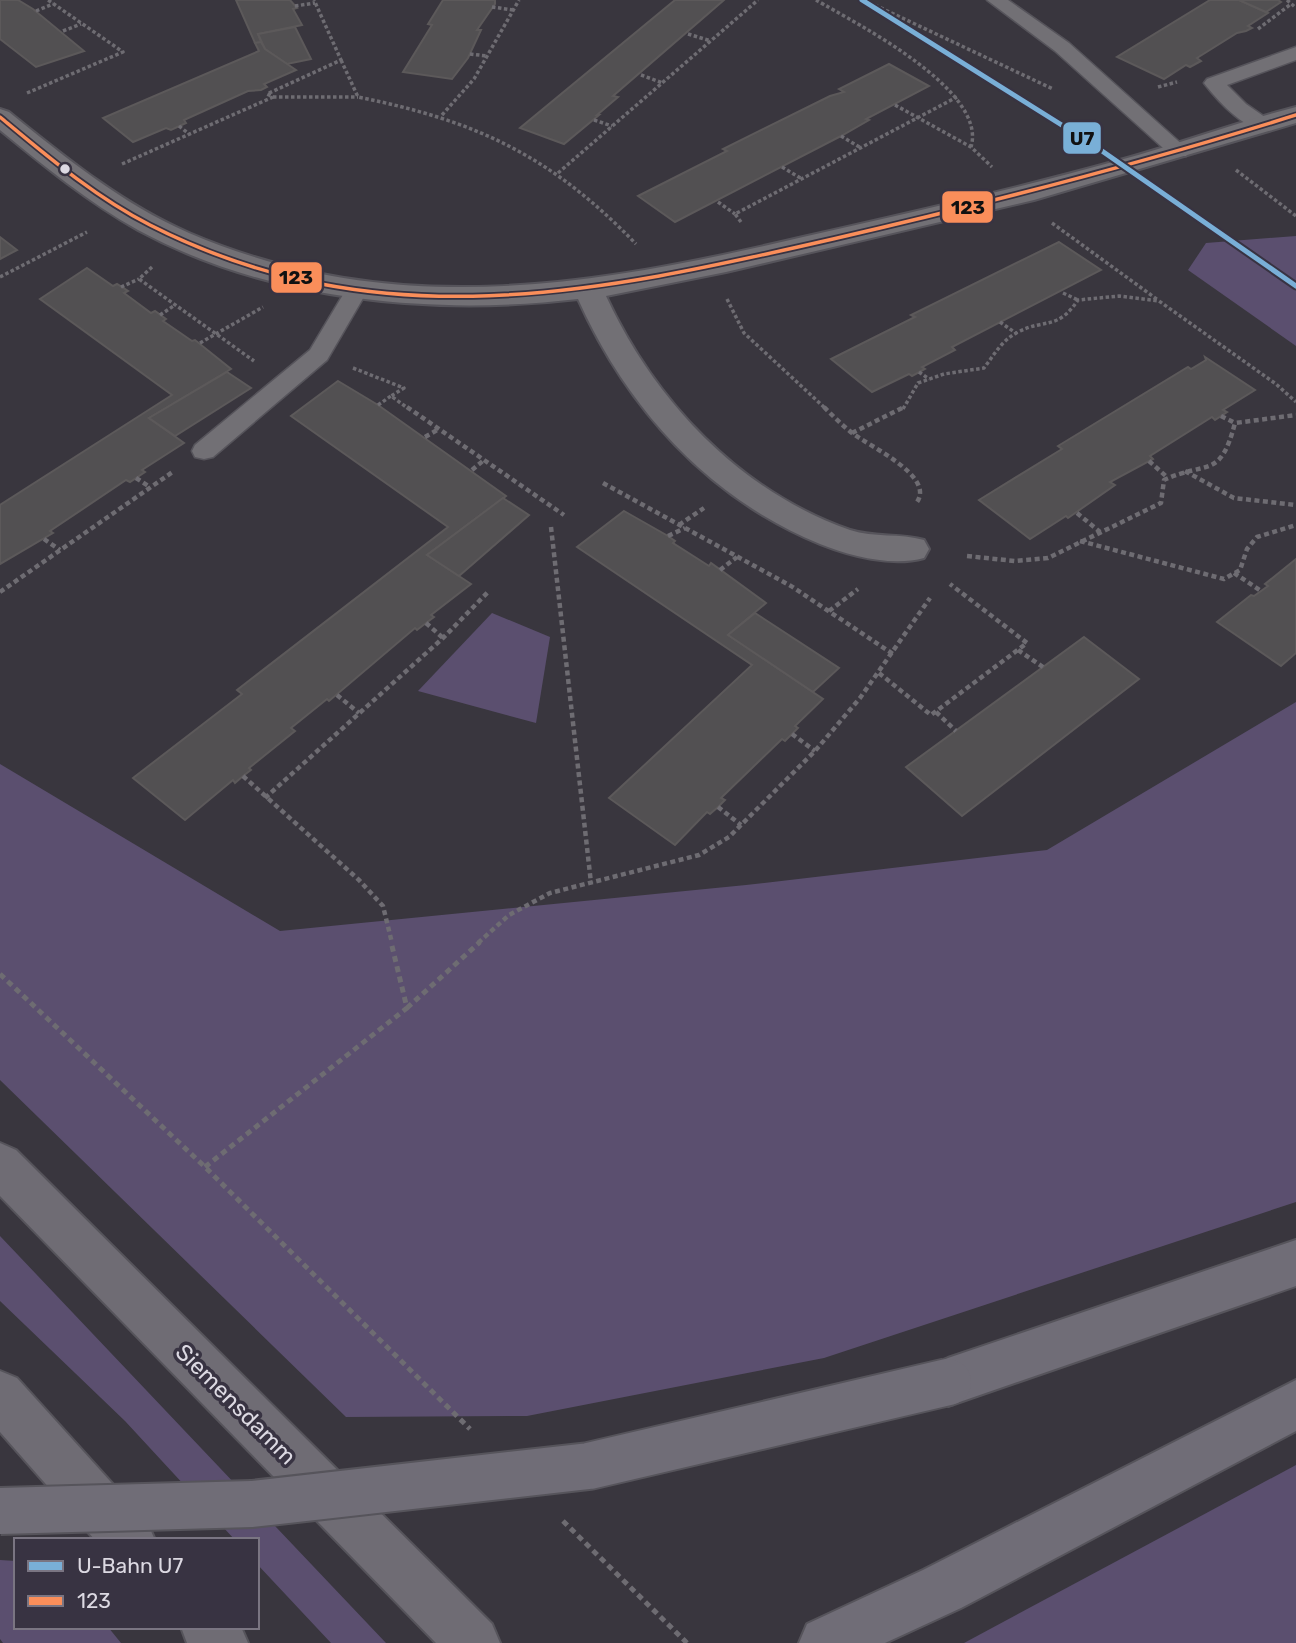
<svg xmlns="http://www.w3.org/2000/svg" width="1296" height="1643" font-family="Rubik,sans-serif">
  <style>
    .green { fill: #5b4f6f }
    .building { fill: #525052; stroke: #5c595a; stroke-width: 2 }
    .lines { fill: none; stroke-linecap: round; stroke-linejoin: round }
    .service-casing { stroke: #56545b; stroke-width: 3 }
    .minor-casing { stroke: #56545b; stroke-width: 4 }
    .secondary-casing { stroke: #56545b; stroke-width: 4 }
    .motorway-casing { stroke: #56545b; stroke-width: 4 }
    .path-far2 { stroke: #6e6c72; stroke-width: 3.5; stroke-dasharray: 3.5 2.5; stroke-linecap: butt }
    .path-far1 { stroke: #6e6c72; stroke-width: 4.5; stroke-dasharray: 5 3.5; stroke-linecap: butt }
    .path { stroke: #6e6c72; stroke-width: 5; stroke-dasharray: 6 4.5; stroke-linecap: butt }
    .service { fill: #727075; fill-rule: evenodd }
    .minor { fill: #727075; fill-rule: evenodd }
    .secondary { fill: #6f6c74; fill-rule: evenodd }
    .motorway { fill: #706d77; fill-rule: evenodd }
    .motorway-bridge-casing { stroke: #56545b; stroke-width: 50; stroke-linecap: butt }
    .motorway-bridge { stroke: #706d77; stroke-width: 46 }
    .bus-1-casing { stroke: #383342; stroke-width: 7 }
    .bus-1 { stroke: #fa8e5a; stroke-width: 3.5 }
    .metro-1-casing { stroke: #383342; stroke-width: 9 }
    .metro-1 { stroke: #79afd7; stroke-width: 5 }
    .bus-dot { fill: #dcd9e2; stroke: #383342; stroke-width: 2.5 }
    .labels { text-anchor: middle; stroke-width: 7; stroke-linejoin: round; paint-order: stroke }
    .near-street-label { font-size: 23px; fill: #dcd9e2; stroke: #383342 }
    .line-badge { stroke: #383342; stroke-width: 2.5 }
    .pale-badge-label { font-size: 19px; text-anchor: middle; font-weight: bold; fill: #111 }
  </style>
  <rect width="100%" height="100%" fill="#39363e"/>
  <!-- green -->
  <g class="green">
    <path d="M1296,236V346L1188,270L1206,243Z"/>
    <path d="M492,613L550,637L536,723L418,691Z"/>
    <path d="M1296,702V1202L824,1358L527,1416L346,1417L0,1080V764L280,931L746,885L1047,850Z"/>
    <path d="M0,1236L386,1643H331L257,1564V1540H235L125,1421L0,1301Z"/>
    <path d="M1296,1465V1643H964Z"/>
    <path d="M0,1560L16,1561V1627H108L121,1643H3L0,1639Z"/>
  </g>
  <!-- building -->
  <g class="building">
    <path d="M0,0H18L33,9L84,51L36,67L0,39Z"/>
    <path d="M236,0H290L297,8L293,9L302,25L258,34L261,42L255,43Z"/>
    <path d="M443,0H495V4L477,30H481L468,58L452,79L403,72L432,25L428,24Z"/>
    <path d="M675,0H724L613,96L618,97L597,115H599L564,144L520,128Z"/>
    <path d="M1210,0H1239L1268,13L1248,26L1252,28L1246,31L1237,33L1197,58L1201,61L1190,67L1186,65L1164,79L1117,57Z"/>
    <path d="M1239,0H1278L1281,2L1266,12Z"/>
    <path d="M295,27L311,59L287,64L265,49L258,34Z"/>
    <path d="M261,42L265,49L296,70L264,84L267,87L261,90L248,91L184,120L186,123L171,130L166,128L133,142L103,118L259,51L255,43Z"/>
    <path d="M889,64L929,86L866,119L869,120L841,136L675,222L638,196L727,151L723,149L830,96L844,92L839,89Z"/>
    <path d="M0,237L17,250L0,259Z"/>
    <path d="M1059,242L1101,270L952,347L955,350L922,367L925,369L912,376L909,374L872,392L831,359L915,317L911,315Z"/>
    <path d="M87,268L113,286L117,284L128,291L124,293L151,313L155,311L166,319L163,321L192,341L195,340L231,369L149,418L184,443L142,470L145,472L130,482L126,480L50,531L53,533L0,564V505L172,395L40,299Z"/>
    <path d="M1205,357L1255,390L1223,410L1227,412L1215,420L1212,417L1150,456L1153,459L1110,482L1115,485L1068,518L1066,516L1030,539L979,500L1062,449L1058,446L1188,367L1191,369L1206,360Z"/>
    <path d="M227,372L251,388L175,436L149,418Z"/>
    <path d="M338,381L378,405L506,496L427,555L471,584L431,615L434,617L426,623L417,630L415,628L329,701L327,699L291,728L295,731L249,768L251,770L243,776L235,783L233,780L185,820L133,778L242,694L237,690L448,527L291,416Z"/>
    <path d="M503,498L529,515L459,576L427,555Z"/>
    <path d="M624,511L668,536L675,541L673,543L709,566L711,563L766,603L728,635L823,699L795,726L798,728L785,741L782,739L721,798L725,800L718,807L710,814L707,812L675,845L609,798L752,665L577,547Z"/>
    <path d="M1296,559V653L1281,666L1217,622L1251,595L1254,596L1268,586L1265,584Z"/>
    <path d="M755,613L839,668L813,692L728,635Z"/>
    <path d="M1084,637L1139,679L962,816L906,767Z"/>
  </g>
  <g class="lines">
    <defs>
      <g id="service">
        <path d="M987,0H1008L1069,43L1186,148L1189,152L1186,156H1172L1055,51Z"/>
        <path d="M1296,47V60L1227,85L1246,104L1272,122L1275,126L1272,130C1249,136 1217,100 1204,83L1207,79Z"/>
        <path d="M358,281L369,288L327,360L213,457L204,459L195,457L192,451L195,445L310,350L350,283Z"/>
      </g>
      <path id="minor" d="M1296,107V123L1034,200L726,272L606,296C654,400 739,491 850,530C874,538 900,533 924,540L929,549L924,558C892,567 850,556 820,544C708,498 627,408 578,299C432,316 269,301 138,230C88,202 44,166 0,130V109L9,112C65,157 122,204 189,233C395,321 594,286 803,237C909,213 1015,189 1120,160C1179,144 1237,122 1296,107Z"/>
      <g id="secondary">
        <path d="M0,1143L16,1150L492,1624L500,1643H436L0,1196Z"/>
        <path d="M0,1371L17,1378L147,1522L155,1540H95L0,1432Z"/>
        <path d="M181,1627H241L248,1643H187Z"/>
      </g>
      <g id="motorway">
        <path d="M1296,1240V1286L948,1406L931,1399L924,1382L931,1365L948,1358Z"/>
        <path d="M1296,1380V1431L961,1608L885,1643H799L807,1624L923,1570Z"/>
      </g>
    </defs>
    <!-- service casing -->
    <use href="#service" class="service-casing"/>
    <!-- minor casing -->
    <use href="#minor" class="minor-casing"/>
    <!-- secondary casing -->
    <use href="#secondary" class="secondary-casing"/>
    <!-- motorway casing -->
    <use href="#motorway" class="motorway-casing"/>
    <!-- path-far2 -->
    <g class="path-far2">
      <path d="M816,0C857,24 988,90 971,147L992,167"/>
      <path d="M864,0L1053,89"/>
      <path d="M1287,0L1296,8"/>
      <path d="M295,6L315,3"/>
      <path d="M492,7L513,10"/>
      <path d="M36,11L53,4"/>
      <path d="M1258,29L1291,4"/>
      <path d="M63,31L81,24"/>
      <path d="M688,34L711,41"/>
      <path d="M470,54L487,56"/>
      <path d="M341,60L358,97C477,121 551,156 636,244"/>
      <path d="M641,75L663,83"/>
      <path d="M1158,87L1177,82"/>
      <path d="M27,93L123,52L48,0"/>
      <path d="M273,97H358"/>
      <path d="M895,105L971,147"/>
      <path d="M442,115L474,79L519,0"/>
      <path d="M594,120L612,126"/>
      <path d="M179,126L189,134"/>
      <path d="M841,136L861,148"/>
      <path d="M122,164L273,97L267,94L341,60L314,0"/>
      <path d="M782,167L802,179"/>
      <path d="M1236,170L1296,216"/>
      <path d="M558,173L758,0"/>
      <path d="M718,202L735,214"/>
      <path d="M741,222L735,214L957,97"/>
      <path d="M1052,223L1158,300"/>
      <path d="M152,267L139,279L254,361"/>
      <path d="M0,277L87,232"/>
      <path d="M121,287L139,279"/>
      <path d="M1063,293L1078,300"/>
      <path d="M727,299L744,333L826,409"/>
      <path d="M160,315L175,305"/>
      <path d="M1000,322L1017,334"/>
      <path d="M200,343L263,307"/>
      <path d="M353,368L404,388L391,396L409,409"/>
      <path d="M919,372L929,379"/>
      <path d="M378,405L391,396"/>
      <path d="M903,409L918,383L944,374L984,368C994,355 1002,340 1018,332C1045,318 1057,331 1078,300L1119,296L1159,301L1276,384L1296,402"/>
    </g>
    <!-- path-far1 -->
    <g class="path-far1">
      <path d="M407,407L564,515"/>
      <path d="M824,407C833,416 842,425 852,433C869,446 935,476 917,502"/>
      <path d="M1221,416L1235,423"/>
      <path d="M852,433L904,407"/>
      <path d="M425,437L439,429"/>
      <path d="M1149,461L1168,478"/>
      <path d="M472,470L484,460"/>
      <path d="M1185,471L1234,498L1296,505"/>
      <path d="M136,478L150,487"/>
      <path d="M603,483L791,586L893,654"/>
      <path d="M1077,513L1100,532"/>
      <path d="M679,525L704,508"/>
      <path d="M551,527L591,883"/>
      <path d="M668,536L685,528"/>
      <path d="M44,539L60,550"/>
      <path d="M1080,541L1224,579L1240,570L1247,549L1257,537L1296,525"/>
      <path d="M967,556L1015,561L1048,558L1161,503L1164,480C1208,460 1220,480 1235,423L1296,415"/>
      <path d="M720,570L737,557"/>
      <path d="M1234,573L1261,591"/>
      <path d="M0,592L174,471"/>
      <path d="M829,611L858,589"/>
      <path d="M426,623L443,638"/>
      <path d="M1018,650L1043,667"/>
      <path d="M879,673L931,715L1027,643L950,584"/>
      <path d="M337,695L359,713"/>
      <path d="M936,712L956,731"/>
      <path d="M792,734L815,751"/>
      <path d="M243,776L359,880L383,906L392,943"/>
      <path d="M265,798L443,638L489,591"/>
      <path d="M718,807L741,825"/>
      <path d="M478,943L509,915L550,893L699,855L729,837L815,751L860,698L930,598"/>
    </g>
    <!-- path -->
    <g class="path">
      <path d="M0,974L205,1167L470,1429"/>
      <path d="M407,1008L480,942"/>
      <path d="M205,1167L407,1008L391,942"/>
      <path d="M563,1521L687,1643"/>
    </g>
    <!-- service -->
    <use href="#service" class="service"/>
    <!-- minor -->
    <use href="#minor" class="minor"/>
    <!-- secondary -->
    <use href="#secondary" class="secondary"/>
    <!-- motorway -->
    <use href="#motorway" class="motorway"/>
    <defs>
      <path id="motorway-bridge" d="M0,1511L252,1504L589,1466L948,1382"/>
    </defs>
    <!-- motorway-bridge casing -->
    <use href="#motorway-bridge" class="motorway-bridge-casing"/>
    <!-- motorway-bridge -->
    <use href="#motorway-bridge" class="motorway-bridge"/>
    <defs>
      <path id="bus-1" d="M0,117C47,156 95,197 150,225C378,341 598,293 833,239C989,203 1143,163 1296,115"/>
    </defs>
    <!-- bus-1 casing -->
    <use href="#bus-1" class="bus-1-casing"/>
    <!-- bus-1 -->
    <use href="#bus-1" class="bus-1"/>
    <defs>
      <path id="metro-1" d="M862,0L1092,144L1296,286"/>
    </defs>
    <!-- metro-1 casing -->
    <use href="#metro-1" class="metro-1-casing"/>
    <!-- metro-1 -->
    <use href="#metro-1" class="metro-1"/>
  </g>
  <!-- markers -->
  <circle class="bus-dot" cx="65" cy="169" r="6"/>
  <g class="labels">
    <!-- near-street labels -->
    <g class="near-street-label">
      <text transform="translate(236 1404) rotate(45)" y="8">Siemensdamm</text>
    </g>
  </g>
  <g class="line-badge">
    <rect x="1062" y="121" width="40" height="34" rx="7" fill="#79afd7"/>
    <rect x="941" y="190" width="53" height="34" rx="7" fill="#fa8e5a"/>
    <rect x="270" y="261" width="53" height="33" rx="7" fill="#fa8e5a"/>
  </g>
  <g class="pale-badge-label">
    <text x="1082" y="145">U7</text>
    <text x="968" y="214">123</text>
    <text x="296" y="284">123</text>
  </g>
  <!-- legend -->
  <rect x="14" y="1538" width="245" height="91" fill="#383342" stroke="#7a7582" stroke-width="2"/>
  <rect x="28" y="1561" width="35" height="10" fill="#79afd7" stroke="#7a7582" stroke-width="2"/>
  <text x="77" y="1573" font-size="21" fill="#dcd9e2">U-Bahn U7</text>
  <rect x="28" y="1596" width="35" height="10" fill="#fa8e5a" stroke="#7a7582" stroke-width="2"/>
  <text x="77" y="1608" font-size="21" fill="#dcd9e2">123</text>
</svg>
